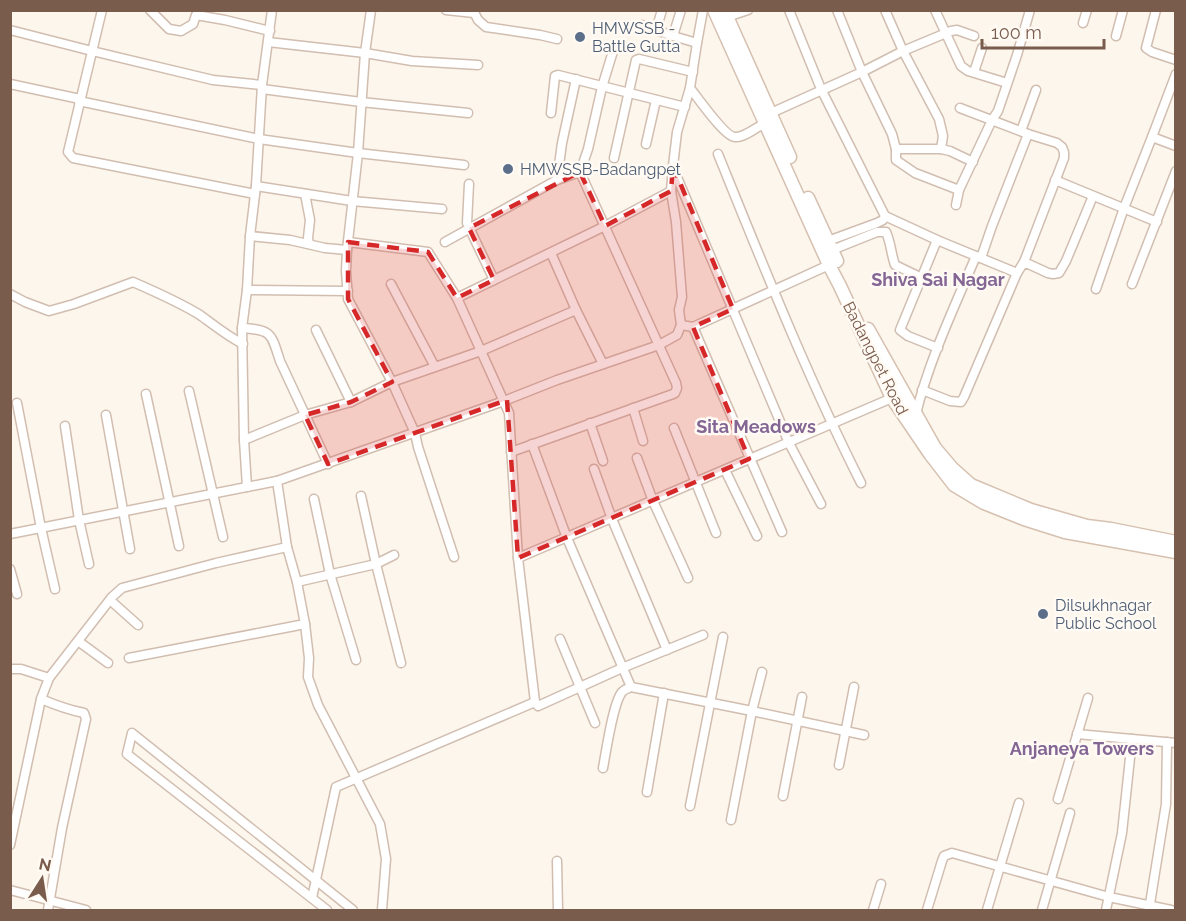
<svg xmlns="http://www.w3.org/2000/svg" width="1186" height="921" font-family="Raleway,sans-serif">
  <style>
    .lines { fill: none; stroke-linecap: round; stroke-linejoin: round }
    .street-casing { stroke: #d1beb0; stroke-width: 11 }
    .secondary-casing { stroke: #d6c0b0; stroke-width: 15 }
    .street { stroke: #fff; stroke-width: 8 }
    .secondary { stroke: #fff; stroke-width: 12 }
    .marked { fill: #d62828; fill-opacity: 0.2; stroke: #d62828; stroke-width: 4.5; stroke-dasharray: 12 8; stroke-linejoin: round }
    .service-dot { fill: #5c6f8a; stroke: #fffaf3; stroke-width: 2 }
    .labels { text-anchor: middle; stroke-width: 5; stroke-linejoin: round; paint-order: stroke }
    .service-label { font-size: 16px; fill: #4e5e75; stroke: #fffaf3; text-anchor: start }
    .street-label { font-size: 16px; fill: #7a5c4d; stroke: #fffaf3 }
    .neighbourhood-label { font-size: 18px; font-weight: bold; fill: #846695; stroke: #fffaf3 }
  </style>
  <rect width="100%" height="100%" fill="#fdf6ec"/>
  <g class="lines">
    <defs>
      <g id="street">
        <path d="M102,10L68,152L73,158L255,194"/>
        <path d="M150,10L169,29L181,31L193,24L196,15L225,20L270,31"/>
        <path d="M371,10L365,53L358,153L347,250L346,271L348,299L392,382L415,433L418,447L454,557"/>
        <path d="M446,10L474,13"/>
        <path d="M473,10L478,20L486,27L540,35L557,39"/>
        <path d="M789,10L821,89L885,216L883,220L877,223L828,241"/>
        <path d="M837,10L862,72L892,134L896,149H941"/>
        <path d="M885,10L903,51L939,119L943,136L941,149L950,151L973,162"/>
        <path d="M935,10L961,66L968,71L1007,83"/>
        <path d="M1156,10L1146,48L1152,52L1176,60"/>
        <path d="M727,17L748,10"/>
        <path d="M1083,23L1087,10"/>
        <path d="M642,25L673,36L697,43"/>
        <path d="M10,30L92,51L213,80L262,85"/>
        <path d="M656,30L662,10"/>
        <path d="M673,36L681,10"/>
        <path d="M1116,36L1123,10"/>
        <path d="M268,42L365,53L412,61L478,65"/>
        <path d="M974,72L982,48"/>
        <path d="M10,84L80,99"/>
        <path d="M690,88C698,98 725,137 735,137C744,138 757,127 765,123"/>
        <path d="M262,89L361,102L468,113"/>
        <path d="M79,101L259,139L358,153L464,165"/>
        <path d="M960,108L1028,134L1057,143L1062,147L1064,152V158L1024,262"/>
        <path d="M551,113L555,76L558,75L685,107"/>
        <path d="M771,113L862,72L903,51L951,31L957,30L974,36"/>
        <path d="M1021,131L1036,90"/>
        <path d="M1152,137L1176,146"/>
        <path d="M646,144L656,100"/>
        <path d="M896,149V160L915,173L959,190"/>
        <path d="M718,154C763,265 807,376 861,483"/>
        <path d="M614,158L636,60L639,59L693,72"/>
        <path d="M674,170L789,443L821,504"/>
        <path d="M557,180L562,143L576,79"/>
        <path d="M1055,180L1157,222"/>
        <path d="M469,184L467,223L494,280"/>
        <path d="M256,186L352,201L442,209"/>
        <path d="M305,194L310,220L308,238L309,244"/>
        <path d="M956,205L959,190L992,120L998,111L1017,55L1030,10"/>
        <path d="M885,216L937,240L1017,273L1024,262L1048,273L1053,274L1059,273L1066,261L1093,196"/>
        <path d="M250,236L290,240L325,248L347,250"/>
        <path d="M937,240L900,330L908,336L938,348"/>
        <path d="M348,242L428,252L457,298L509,413L518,558L535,702"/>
        <path d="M445,242L557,180L580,172"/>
        <path d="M832,250L877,232H886C891,243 891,254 895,265L922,278"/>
        <path d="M551,253L576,310L603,364"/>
        <path d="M981,258L992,226L1028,134"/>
        <path d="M391,284L435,367"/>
        <path d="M1132,284L1176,171"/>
        <path d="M1096,289L1124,208L1152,137L1176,74"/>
        <path d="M247,290L348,291"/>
        <path d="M10,294L25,302L49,311L74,304L133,282C156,292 179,302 200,315C214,325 227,336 243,344"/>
        <path d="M457,298L603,227L671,191"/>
        <path d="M681,325L693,327L829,265"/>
        <path d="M693,327L782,532"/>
        <path d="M242,328C272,330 271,333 280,361L328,464"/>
        <path d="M316,330L351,402"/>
        <path d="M922,390L950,401L961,402L964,397L1017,273"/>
        <path d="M189,391L223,537"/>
        <path d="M146,394L179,546"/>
        <path d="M17,403L41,528L55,589"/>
        <path d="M633,408L643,441"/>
        <path d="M916,414C929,360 954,308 976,256"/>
        <path d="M106,415L130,549"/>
        <path d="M590,423L603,461"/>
        <path d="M65,426L79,520L89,564"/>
        <path d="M674,428L716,533"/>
        <path d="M244,440L305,415L351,402L392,382L481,351L576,310"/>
        <path d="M532,444L567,538L631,687L752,711L864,735"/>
        <path d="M511,452L673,394L675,393L677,388L676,383L580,172L588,149L602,87L614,48"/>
        <path d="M637,458L653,501L688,578"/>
        <path d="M594,469L612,519L667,650"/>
        <path d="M725,470L757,536"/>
        <path d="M277,481L287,547L297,582L305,624L309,658L308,677L318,705L380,824L386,859L382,910"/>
        <path d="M247,487L244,440L242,328L247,290L250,236L256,186L262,85L272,10"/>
        <path d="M361,496L376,564L401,663"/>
        <path d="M314,499L330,574L356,660"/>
        <path d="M10,534L277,481L504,401L557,380L659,345L677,335L681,325L679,310L682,297L676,222L671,191L673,166L677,132L690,88L697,43L703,10"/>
        <path d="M518,558L892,398"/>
        <path d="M10,569L17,594"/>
        <path d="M297,582L376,564L394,555"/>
        <path d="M110,600L138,625"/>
        <path d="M560,639L595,723"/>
        <path d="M78,641L108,663"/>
        <path d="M129,658L305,624"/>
        <path d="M10,669H21L49,678"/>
        <path d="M41,699C55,705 69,710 84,713L86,719L62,828L48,910"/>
        <path d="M1077,734L1176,743"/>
        <path d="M839,765L854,687"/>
        <path d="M603,768C606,752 613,703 622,692C625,689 627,689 631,687"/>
        <path d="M647,792L664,693"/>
        <path d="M783,796L802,697"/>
        <path d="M1058,799L1088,698"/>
        <path d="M690,806L723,637"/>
        <path d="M731,820L752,711L762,672"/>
        <path d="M10,845L41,699L49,678L112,597L122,588L216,563L287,547"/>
        <path d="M557,861L558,910"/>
        <path d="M10,890L86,910"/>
        <path d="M312,898L336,787L535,702L538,706L622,668L703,635"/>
        <path d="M327,910L127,754L132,733L353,910"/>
        <path d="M873,910L881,884"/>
        <path d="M927,910L942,861L944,856L952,853L1109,897L1171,910"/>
        <path d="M987,910L1019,803"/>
        <path d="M1042,910L1070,813"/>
        <path d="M1106,910L1122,833L1132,739"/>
        <path d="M1149,910L1166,804L1167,742"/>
      </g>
      <g id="secondary">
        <path d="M714,10L829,265L840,286L892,398L930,454L954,485L984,503L1024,519L1065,532L1176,552"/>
        <path d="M724,10L790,157"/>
        <path d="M808,198L837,261"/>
        <path d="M868,329L935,448L952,468L971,485L1031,510L1087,526L1111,529L1176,542"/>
      </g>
    </defs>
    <!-- street casing -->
    <use href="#street" class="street-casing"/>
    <!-- secondary casing -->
    <use href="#secondary" class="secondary-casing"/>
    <!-- street -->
    <use href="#street" class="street"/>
    <!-- secondary -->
    <use href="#secondary" class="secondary"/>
  </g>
  <!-- marked area -->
  <path class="marked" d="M673,166L733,309L693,327L749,459L518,558L507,400L328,464L305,415L351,402L392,382L348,299V242L428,252L457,298L494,280L469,228L580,172L605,226L671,191Z"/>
  <!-- markers -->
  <g class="service-dot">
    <circle cx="580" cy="37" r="6"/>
    <circle cx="508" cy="169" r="6"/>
    <circle cx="1043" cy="614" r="6"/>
  </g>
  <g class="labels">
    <!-- service labels -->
    <g class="service-label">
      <text x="592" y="34">HMWSSB -<tspan x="592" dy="18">Battle Gutta</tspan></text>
      <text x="520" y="175">HMWSSB-Badangpet</text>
      <text x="1055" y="611">Dilsukhnagar<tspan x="1055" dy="18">Public School</tspan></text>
    </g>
    <!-- street labels -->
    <g class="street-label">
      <text transform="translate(876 358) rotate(63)" y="6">Badangpet Road</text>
    </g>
    <!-- neighbourhood labels -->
    <g class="neighbourhood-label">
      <text x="938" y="286">Shiva Sai Nagar</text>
      <text x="756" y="433">Sita Meadows</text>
      <text x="1082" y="755">Anjaneya Towers</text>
    </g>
  </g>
  <!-- border -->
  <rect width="1186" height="921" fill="none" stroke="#7a5c4d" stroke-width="24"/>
  <!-- north arrow -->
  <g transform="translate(42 879) rotate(12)" stroke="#fffaf3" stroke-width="4.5" paint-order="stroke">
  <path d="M0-4.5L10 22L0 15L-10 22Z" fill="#7a5c4d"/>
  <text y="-9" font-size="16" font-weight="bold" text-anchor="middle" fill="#7a5c4d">N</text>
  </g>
  <!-- scale -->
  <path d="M982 39v9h122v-9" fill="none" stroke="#7a5c4d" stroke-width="3"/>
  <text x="991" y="39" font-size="18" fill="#7a5c4d" stroke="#fffaf3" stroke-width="4.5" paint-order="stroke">100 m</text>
</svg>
